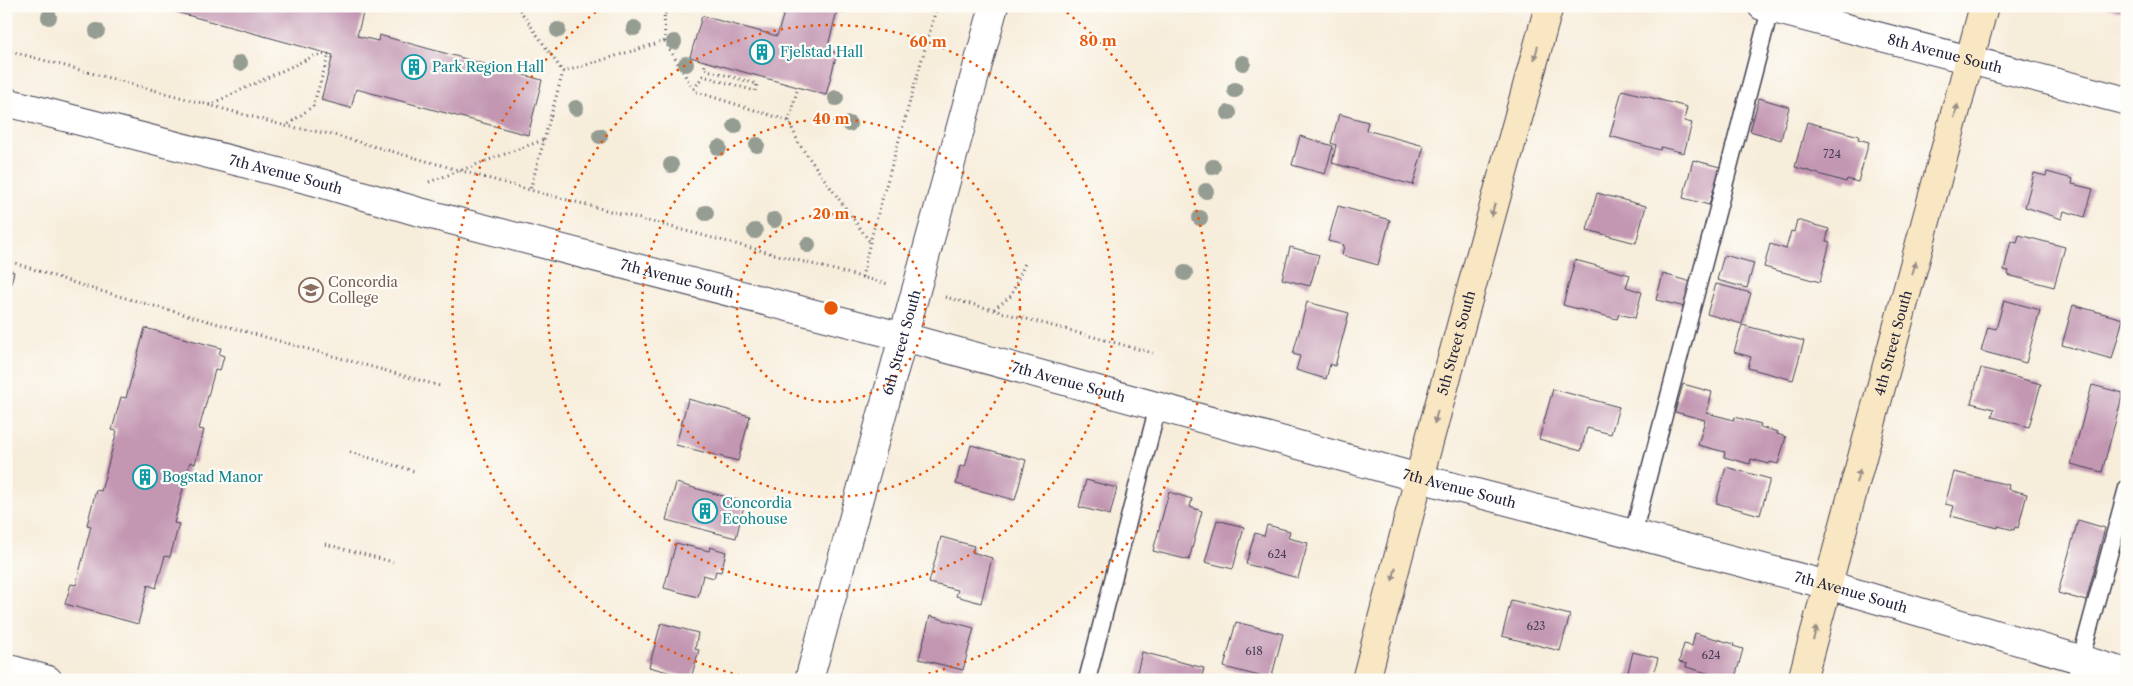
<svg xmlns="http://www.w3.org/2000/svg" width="2133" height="686" font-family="'Libre Caslon Text',serif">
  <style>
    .building { fill: #c397b2 }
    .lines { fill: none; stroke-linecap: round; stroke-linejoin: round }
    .lane-casing { stroke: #424053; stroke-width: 19 }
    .street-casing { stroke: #424053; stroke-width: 30 }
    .secondary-casing { stroke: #424053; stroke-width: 30 }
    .path { stroke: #424053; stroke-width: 3; stroke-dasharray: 1 4; stroke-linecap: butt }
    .lane { stroke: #fff; stroke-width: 16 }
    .street { stroke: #fff; stroke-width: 28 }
    .secondary { stroke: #f9e7c3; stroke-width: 28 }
    .tree { fill: #959c92 }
    .oneway { fill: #988e86 }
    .ring { fill: none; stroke: #e8590c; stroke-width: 2.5; stroke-dasharray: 2.5 5 }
    .labels { text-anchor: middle; stroke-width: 4.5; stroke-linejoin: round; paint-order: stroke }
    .number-label { font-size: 11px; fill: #4a3f59 }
    .culture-label { font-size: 14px; fill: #0d838f; stroke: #fdfcf7; text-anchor: start }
    .street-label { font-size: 14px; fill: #22223b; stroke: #fdfcf7 }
    .education-label { font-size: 14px; fill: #785e54; stroke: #fdfcf7; text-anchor: start }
    .centre { fill: #e8590c; stroke: #fdfcf7; stroke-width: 2.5 }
    .ring-label { font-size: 15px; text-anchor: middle; font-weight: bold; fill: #e8590c; stroke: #fdfcf7; stroke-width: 4.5; stroke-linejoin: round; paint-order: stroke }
  </style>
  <rect width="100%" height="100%" fill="#fdfcf7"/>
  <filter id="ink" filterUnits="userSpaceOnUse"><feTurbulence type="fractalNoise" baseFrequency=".02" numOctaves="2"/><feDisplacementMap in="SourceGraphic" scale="10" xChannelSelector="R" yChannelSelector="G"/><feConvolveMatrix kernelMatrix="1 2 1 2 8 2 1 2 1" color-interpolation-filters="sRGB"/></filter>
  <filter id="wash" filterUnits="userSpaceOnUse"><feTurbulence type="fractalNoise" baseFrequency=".0096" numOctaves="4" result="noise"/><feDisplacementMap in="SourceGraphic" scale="20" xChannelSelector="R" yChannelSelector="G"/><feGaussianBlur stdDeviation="1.12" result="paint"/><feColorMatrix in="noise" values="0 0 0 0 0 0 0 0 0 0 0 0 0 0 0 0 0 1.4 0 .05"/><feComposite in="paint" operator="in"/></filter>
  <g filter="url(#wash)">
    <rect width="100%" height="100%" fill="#f7eddb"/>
    <g id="blocks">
      <!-- building -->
      <g class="building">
        <path d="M166,6H365L357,36L378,41L379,35L542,80L528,135L356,89L351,108L321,100L333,55L165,9Z"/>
        <path d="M786,6H846L844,13L837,11L827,50L837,53L826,95L690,57L702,16L777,36Z"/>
        <path d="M2105,6H2127V13L2105,7Z"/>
        <path d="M1622,90L1687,107L1684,121L1692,123L1684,153L1661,147L1660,150L1610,136Z"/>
        <path d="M1759,98L1789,107L1781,140L1750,131Z"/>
        <path d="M1339,114L1368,122L1366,130L1424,146L1413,185L1332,163L1336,145L1331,143Z"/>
        <path d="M1807,122L1859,136L1858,139L1869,142L1858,182L1847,179L1846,182L1795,167Z"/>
        <path d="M1300,136L1333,146L1325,174L1292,165Z"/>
        <path d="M1693,160L1720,167L1709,205L1683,198Z"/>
        <path d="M2047,172L2073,179L2072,184L2093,189L2085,217L2064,211L2062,219L2025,207L2034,173L2046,176Z"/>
        <path d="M1597,193L1646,206L1636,243L1587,230Z"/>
        <path d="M1338,206L1390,220L1378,265L1342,255L1344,245L1328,241Z"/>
        <path d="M1797,220L1829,229L1826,241L1830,242L1820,282L1764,267L1770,244L1786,249L1791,231L1794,232Z"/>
        <path d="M2019,235L2065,247L2054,287L2008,275L2009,271L2004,270L2011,241L2017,243Z"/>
        <path d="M1290,247L1319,255L1310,286L1282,279Z"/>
        <path d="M1724,255L1754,263L1747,288L1717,280Z"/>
        <path d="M1575,260L1630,275L1626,287L1642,292L1635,318L1619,314L1617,319L1563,305Z"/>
        <path d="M6,270L14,272L7,299H6Z"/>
        <path d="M1663,274L1691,282L1685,307L1656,300Z"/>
        <path d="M1716,284L1751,293L1742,324L1707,314Z"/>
        <path d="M2004,300L2040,310L2026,363L1981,351L1988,327L1996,329Z"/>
        <path d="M1307,302L1349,313L1335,366L1330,364L1326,379L1296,370L1300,356L1293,354Z"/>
        <path d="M2073,305L2123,319L2112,359L2062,345Z"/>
        <path d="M1742,325L1804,341L1793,380L1748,368L1751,357L1734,352Z"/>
        <path d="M145,328L221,348L219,354L224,356L220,371L215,370L199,429L204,430L195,464L190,462L174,523L179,524L170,557L165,556L156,588L148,585L138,624L65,604L71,584L76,585L91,526L87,525L96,490L101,491L117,431L112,430L121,397L126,398Z"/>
        <path d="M1981,368L2041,384L2029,427L1992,417L1994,409L1971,403Z"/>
        <path d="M1683,384L1712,392L1707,413L1734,420L1735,417L1761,424L1760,427L1778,432L1777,434L1786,437L1778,464L1770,462L1769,464L1751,459L1750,464L1724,457L1725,452L1698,445L1705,420L1675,412Z"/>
        <path d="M2092,385L2123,393L2102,472L2071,464Z"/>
        <path d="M1553,389L1619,407L1611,434L1587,428L1581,451L1539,439Z"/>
        <path d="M688,399L750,416L738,461L676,445Z"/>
        <path d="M971,445L1026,460L1015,500L956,484L960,466L965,467Z"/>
        <path d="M1726,467L1770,479L1760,515L1716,503Z"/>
        <path d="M1954,472L2009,485L2008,489L2027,494L2018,528L2015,527L2014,530L1998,526V528L1951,516L1954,506L1945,504Z"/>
        <path d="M1086,480L1117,488L1110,515L1079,507Z"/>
        <path d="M676,483L745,502L736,538L666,520Z"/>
        <path d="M1169,492L1192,499L1190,507L1202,511L1189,560L1153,551Z"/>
        <path d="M1217,520L1244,527L1233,569L1205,562Z"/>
        <path d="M2078,520L2105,528L2086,601L2058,593Z"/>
        <path d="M1267,525L1290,531L1288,538L1308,543L1298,578L1246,564L1255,533L1264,536Z"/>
        <path d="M941,537L974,546L972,552L992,558L981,603L956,596L958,590L929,583Z"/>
        <path d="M676,543L709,551L710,547L726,552L721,572L716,571L714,578L703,575L698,597L664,588Z"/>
        <path d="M1511,600L1570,615L1560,651L1502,636Z"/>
        <path d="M930,616L974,628L963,670L919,659Z"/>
        <path d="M1236,622L1283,634L1271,679L1224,667Z"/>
        <path d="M661,623L698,633L695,649L699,650L691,678L649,667Z"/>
        <path d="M1695,633L1734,644L1733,646L1743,649L1735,678L1725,676V678L1686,667L1687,664L1679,662L1684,644L1692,646Z"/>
        <path d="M1142,652L1204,668L1201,680H1150L1136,676Z"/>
        <path d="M1633,652L1658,658L1652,680H1626Z"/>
      </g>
    </g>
  </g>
  <g filter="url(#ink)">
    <use href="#blocks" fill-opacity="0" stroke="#424053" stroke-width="1"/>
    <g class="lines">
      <defs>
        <g id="lane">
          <path d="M1633,534L1771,6"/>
          <path d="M1087,680L1158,406"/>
          <path d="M2075,680L2127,488"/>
        </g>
        <g id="street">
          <path id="s1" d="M1762,6L2127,101"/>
          <path id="s2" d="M6,102L317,182L416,211L904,337L1419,478L1828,585L2127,673"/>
          <path d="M6,668L48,680"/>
          <path id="s3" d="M809,680L994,6"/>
        </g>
        <g id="secondary">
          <path id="s4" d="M1366,680L1419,478L1549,6"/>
          <path id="s5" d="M1802,680L1984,6"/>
        </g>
      </defs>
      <!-- lane casing -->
      <use href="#lane" class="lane-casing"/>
      <!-- street casing -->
      <use href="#street" class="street-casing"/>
      <!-- secondary casing -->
      <use href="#secondary" class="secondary-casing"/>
      <!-- path -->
      <g class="path">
        <path d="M517,6L563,72L530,190"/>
        <path d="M664,6L665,41L690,84L697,92L789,121L799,144L870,242"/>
        <path d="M6,12L17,6"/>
        <path d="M665,14L669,6"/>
        <path d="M6,50L209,105L286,126L330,134L530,190L888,284"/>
        <path d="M563,72L665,41"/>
        <path d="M694,89L703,76L755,91L757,84L704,69L706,61"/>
        <path d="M209,105L316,55L329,54L313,106L286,126"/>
        <path d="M789,121L798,87"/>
        <path d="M429,182L543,140"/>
        <path d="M6,260L90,288L440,386"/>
        <path d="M862,277L870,242L937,6"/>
        <path d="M945,297L1153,353"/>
        <path d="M994,309L1011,296L1025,263"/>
        <path d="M350,452L417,472"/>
        <path d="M325,544L393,562"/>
      </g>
      <!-- lane -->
      <use href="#lane" class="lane"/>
      <!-- street -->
      <use href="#street" class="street"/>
      <!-- secondary -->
      <use href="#secondary" class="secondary"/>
    </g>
    <!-- trees -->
    <g class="tree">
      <circle cx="49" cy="17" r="8"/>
      <circle cx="634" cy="28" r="8"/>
      <circle cx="558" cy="30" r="8"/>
      <circle cx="97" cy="31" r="8"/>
      <circle cx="674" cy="42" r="8"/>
      <circle cx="240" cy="63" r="8"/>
      <circle cx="1243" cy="63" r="8"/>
      <circle cx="686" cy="64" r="8"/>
      <circle cx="1235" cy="90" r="8"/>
      <circle cx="836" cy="98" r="8"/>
      <circle cx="576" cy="108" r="8"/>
      <circle cx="1229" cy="113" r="8"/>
      <circle cx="849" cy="124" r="8"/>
      <circle cx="735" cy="126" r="8"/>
      <circle cx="600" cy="136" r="8"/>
      <circle cx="757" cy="145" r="8"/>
      <circle cx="719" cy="148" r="8"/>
      <circle cx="671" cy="165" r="8"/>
      <circle cx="1213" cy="167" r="8"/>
      <circle cx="1206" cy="191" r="8"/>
      <circle cx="706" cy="213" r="8"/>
      <circle cx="1200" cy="218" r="8"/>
      <circle cx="774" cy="220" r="8"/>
      <circle cx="755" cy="231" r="8"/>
      <circle cx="808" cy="245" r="8"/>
      <circle cx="1185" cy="273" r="8"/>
    </g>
    <!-- one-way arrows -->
    <defs><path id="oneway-solid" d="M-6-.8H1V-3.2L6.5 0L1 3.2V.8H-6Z" transform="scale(1.25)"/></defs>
    <g class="oneway">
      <use href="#oneway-solid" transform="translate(1536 53) rotate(105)"/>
      <use href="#oneway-solid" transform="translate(1956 111) rotate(-75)"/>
      <use href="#oneway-solid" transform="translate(1493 210) rotate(105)"/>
      <use href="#oneway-solid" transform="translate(1914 268) rotate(-75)"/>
      <use href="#oneway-solid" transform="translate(1436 417) rotate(105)"/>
      <use href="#oneway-solid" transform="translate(1858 476) rotate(-75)"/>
      <use href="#oneway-solid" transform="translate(1394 574) rotate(105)"/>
      <use href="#oneway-solid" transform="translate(1815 633) rotate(-75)"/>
    </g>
  </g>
  <!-- distance rings -->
  <g class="ring">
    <circle cx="831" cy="308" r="94"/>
    <circle cx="831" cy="308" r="189"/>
    <circle cx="831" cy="308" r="283"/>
    <path d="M762 680A378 378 0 0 1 601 8M1061 8A378 378 0 0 1 900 680"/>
  </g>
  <!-- icons -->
  <defs>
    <symbol id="building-ring" viewBox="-11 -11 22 22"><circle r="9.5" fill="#fdfcf7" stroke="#0f9aa8" stroke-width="1.5"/><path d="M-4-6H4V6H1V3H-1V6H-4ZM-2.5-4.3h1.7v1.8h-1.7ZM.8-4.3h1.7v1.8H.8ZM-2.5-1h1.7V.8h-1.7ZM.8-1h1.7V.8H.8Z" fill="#0f9aa8"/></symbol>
    <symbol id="university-ring" viewBox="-11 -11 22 22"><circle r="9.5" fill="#fdfcf7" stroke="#8d6e63" stroke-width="1.5"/><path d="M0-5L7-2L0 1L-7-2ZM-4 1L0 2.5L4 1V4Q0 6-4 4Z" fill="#8d6e63"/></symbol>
  </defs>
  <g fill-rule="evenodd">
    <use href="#building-ring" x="748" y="38" width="28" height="28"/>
    <use href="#building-ring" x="400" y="53" width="28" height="28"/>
    <use href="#university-ring" x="297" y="276" width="28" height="28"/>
    <use href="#building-ring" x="131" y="463" width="28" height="28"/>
    <use href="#building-ring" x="691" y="497" width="28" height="28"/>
  </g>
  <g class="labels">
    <!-- number labels -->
    <g class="number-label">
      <text x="1832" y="158">724</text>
      <text x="1277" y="558">624</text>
      <text x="1536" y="630">623</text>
      <text x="1254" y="655">618</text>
      <text x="1711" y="659">624</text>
    </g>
    <!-- culture labels -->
    <g class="culture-label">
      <text x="780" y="57">Fjelstad Hall</text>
      <text x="432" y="72">Park Region Hall</text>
      <text x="162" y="482">Bogstad Manor</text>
      <text x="722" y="508">Concordia<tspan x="722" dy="16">Ecohouse</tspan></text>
    </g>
    <!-- street labels -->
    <g class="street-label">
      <text dy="5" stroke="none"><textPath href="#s1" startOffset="189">8th Avenue South</textPath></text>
      <text dy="5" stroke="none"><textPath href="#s2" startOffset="289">7th Avenue South</textPath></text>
      <text dy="5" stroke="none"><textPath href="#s2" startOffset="694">7th Avenue South</textPath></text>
      <text dy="5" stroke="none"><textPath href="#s3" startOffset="350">6th Street South</textPath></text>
      <text dy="5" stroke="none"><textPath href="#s4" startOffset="349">5th Street South</textPath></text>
      <text dy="5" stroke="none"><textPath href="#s5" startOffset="349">4th Street South</textPath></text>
      <text dy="5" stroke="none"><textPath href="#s2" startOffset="1099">7th Avenue South</textPath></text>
      <text dy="5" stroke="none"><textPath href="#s2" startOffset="1504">7th Avenue South</textPath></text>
      <text dy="5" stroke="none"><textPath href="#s2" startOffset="1909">7th Avenue South</textPath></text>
    </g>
    <!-- education labels -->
    <g class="education-label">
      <text x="328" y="287">Concordia<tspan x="328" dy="16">College</tspan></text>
    </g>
  </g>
  <circle cx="831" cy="308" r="8" class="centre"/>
  <g class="ring-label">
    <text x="1098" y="46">80 m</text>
    <text x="928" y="47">60 m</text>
    <text x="831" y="124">40 m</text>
    <text x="831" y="219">20 m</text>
  </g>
  <!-- margin -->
  <rect width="2133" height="686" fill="none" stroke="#fdfcf7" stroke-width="25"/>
</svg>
